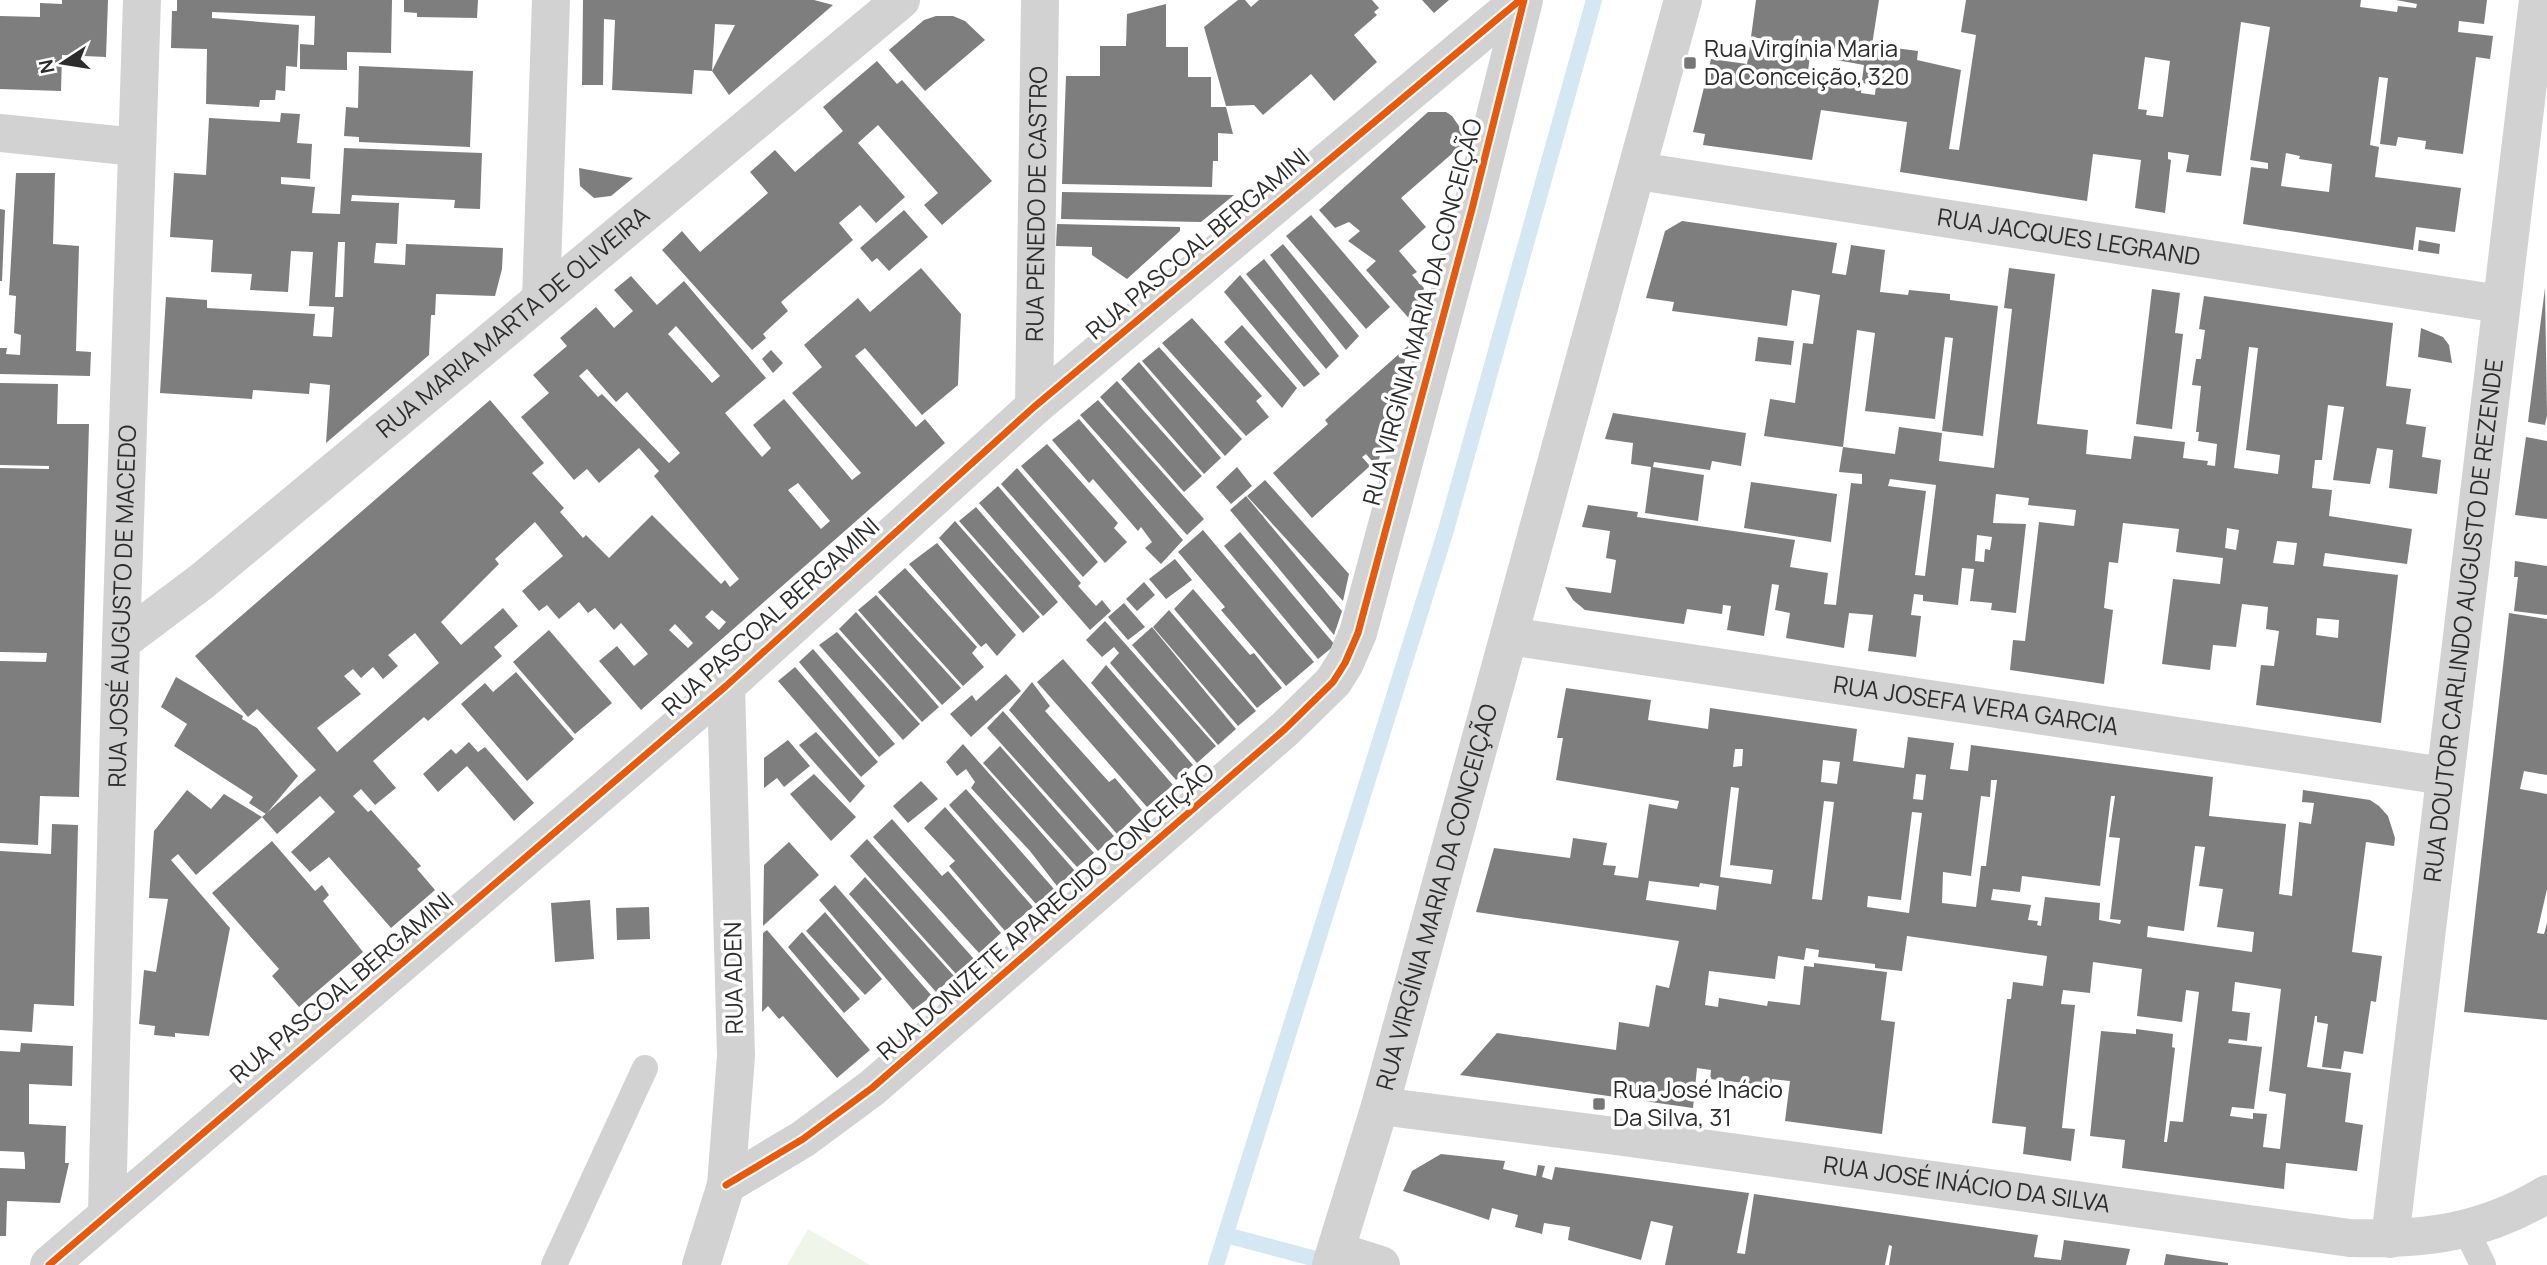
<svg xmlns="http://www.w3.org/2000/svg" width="2547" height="1265" font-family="Manrope,sans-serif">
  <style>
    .green { fill: #f0f5ea }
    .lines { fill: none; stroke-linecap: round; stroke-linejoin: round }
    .stream { stroke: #d5e7f2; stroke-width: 16 }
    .building { fill: #7e7e7e; fill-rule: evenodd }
    .lane { stroke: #d2d2d2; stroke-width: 26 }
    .street { stroke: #d2d2d2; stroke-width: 38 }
    .cycleway-casing { stroke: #fff; stroke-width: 11 }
    .cycleway { stroke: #e8590c; stroke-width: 7 }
    .poi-dot { fill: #767676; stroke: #fff; stroke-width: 2.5 }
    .labels { text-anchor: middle; stroke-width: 7; stroke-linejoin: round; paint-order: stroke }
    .poi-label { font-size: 24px; fill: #2d2d2d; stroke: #fff; text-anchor: start }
    .street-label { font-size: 24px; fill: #2d2d2d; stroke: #fff }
  </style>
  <rect width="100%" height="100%" fill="#fff"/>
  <!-- green -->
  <path class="green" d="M808,1229L870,1265H787Z"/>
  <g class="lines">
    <!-- stream -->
    <g class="stream">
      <path d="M1226,1235L1331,1263"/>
      <path d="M1216,1265L1446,530L1594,0"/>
    </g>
  </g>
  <!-- building -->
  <g class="building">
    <path d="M62,0H108L106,57L62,55L61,91L0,89V16L40,17V3L62,4Z"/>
    <path d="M177,0H392L391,53L347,52V70L300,69V44L314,45L315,16L212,12V18L299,25L297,67L286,66L285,91L276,90L275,100H260L259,107L206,104L207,49L171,48L172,11H177Z"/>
    <path d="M404,0H478L477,18L417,17V13L404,12Z"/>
    <path d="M583,0H814L833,5L729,95L712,71L694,70L692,94L612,90L615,20L604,19L603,85H582ZM715,24L735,25L712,71Z"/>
    <path d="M1238,0H1245L1251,7L1259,0H1372L1379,8L1374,12L1377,15L1354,35L1377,62L1334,101L1311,74L1263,115L1254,105L1226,106L1204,27Z"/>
    <path d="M1422,0H1449L1434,13Z"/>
    <path d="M1756,0H1879L1872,45L1918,51L1917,60L1961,70L1949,149L1959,150L1976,35L1961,32L1966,0H2361L2360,7L2397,12L2398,6L2416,8L2417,4L2396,0H2487L2484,24L2459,21L2458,32L2493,36L2490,59L2476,57L2463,154L2425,149L2426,141L2398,137L2396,146L2380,144L2388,78L2379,77L2370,145L2379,147L2375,177L2461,188L2455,232L2416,227L2413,250L2243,224L2251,167L2268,169V163L2250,160L2270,27L2241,22L2221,176L2186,172L2189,155L2168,152V159L2171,160L2165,213L2135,208L2141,160L2093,154L2087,201L1900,172L1907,122L1821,110L1812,160L1703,145L1705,134L1693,132L1711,59L1747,64L1750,47L1810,56L1808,71L1862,80L1864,65L1836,60L1837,49L1751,37ZM2145,57L2170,61L2163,117L2146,115L2147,110L2138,109ZM1862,83L1876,85L1875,95L1861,93ZM2286,153L2300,156L2299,159L2332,164L2329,192L2281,186Z"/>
    <path d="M1166,4V47H1188V77H1211V107H1226L1233,134L1218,133V161H1213L1212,187L1062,184L1066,76H1100V46H1126L1127,14Z"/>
    <path d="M936,16H953L965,21L985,40L925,91L889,50L924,20Z"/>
    <path d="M877,61L897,84L902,80L992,181L942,225L924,205L938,193L878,125L858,143L905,197L876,223L860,205L839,223L853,240L781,302L788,311L763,334L766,338L752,350L662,250L682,231L700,252L768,193L750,172L775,150L795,172L843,131L823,107Z"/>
    <path d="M359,66L473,71L470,147L359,142V137L344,136L346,107L358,108Z"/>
    <path d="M1428,112H1446L1452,116L1461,129L1463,139L1462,145L1401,198L1426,227L1399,251L1417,272L1412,275L1424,288L1414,324L1366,270L1376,261L1348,241L1360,231L1349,222L1335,228L1319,210Z"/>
    <path d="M281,113L300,114L297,143L312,144L310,179L281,177V184L315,187L312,213L340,214L344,148L482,153L480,209L454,208L455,200L352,195L351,201L399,203L397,244L376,243L374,263L405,265L406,244L503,248L502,269L495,296L436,294L435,315H431L429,355L326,443L330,385L310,383L309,394L253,390L252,399L160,393L166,297L207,300V308L315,314L313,336L332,337L334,307L309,306L313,252L291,251L288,292L250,290L252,274L211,272L213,240L170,237L174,173L206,175L209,118L280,122ZM338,242H345L343,297H335Z"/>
    <path d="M579,168L633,178L611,196L594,198L580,186Z"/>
    <path d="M16,173H55L53,244L79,246L76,351L91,352L90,376L0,374V348H7L6,354L20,355L21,335L14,333L16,296L9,295Z"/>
    <path d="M1062,192L1234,195L1201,222L1061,219Z"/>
    <path d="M0,209L5,210L2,281H0Z"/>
    <path d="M904,210L928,237L889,271L877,258L872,262L860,248Z"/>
    <path d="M1311,215L1390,307L1366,329L1286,236Z"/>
    <path d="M1682,221L1837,243L1832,273L1846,275L1851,245L1885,250L1880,292L1908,295L1909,290L1950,294V300L1998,306L1983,436L1942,431L1953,338L1945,337L1935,419L1865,411L1875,333L1857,330L1843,447L1764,436L1770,399L1795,403L1803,343L1813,344L1820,295L1792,290L1787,326L1672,311L1674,302L1646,298L1665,231Z"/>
    <path d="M1057,224L1180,227V231L1127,279L1092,255V247L1056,246Z"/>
    <path d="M2419,240L2440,244L2439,254L2418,251Z"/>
    <path d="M1283,244L1359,336L1346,350L1270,255Z"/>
    <path d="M1264,259L1339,356L1326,369L1246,274Z"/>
    <path d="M921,268L961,314L958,385L922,415L865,348L855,356L916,427L925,419L945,443L641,710L599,661L617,646L634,666L648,654L621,623L614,630L595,608L588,613L579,602L559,619L547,605L539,611L522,591L563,556L535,522L495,559L499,564L441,622L461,645L503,608L518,626L494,647L502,656L428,721L424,717L373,761L396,788L375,805L361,789L353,796L368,812L371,810L421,866L417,869L435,890L391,928L329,857L310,872L291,852L335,812L320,796L277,834L262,817L316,770L257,709L248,717L195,656L490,400L544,463L532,473L564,508L560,512L583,538L586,535L609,558L652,515L721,584L725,580L730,587L739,579L654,476L659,471L639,448L599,483L587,469L574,480L521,417L549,393L533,375L567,346L560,338L596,307L614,328L633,311L614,290L631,276L657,305L684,281L766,378L725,413L762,457L771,448L753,425L784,399L852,480L861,473L792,393L822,367L804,345L858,298L870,312ZM676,326L720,376L712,383L668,334ZM587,369L616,402L627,392L680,453L669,463L602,394L598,397L579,376ZM798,483L830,521L821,529L788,490ZM712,610L726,622L719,630L705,617ZM675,624L693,643L688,648L669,630ZM415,633L439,663L337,752L317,728L361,694L344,676L353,669L361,678L373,667L383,679L398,666L388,655Z"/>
    <path d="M2009,268L2055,274L2037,424L2088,430L2086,454L2131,459L2134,436L2185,442L2183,458L2208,461L2207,465L2215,466L2217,444L2198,441L2199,432H2196L2201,386L2192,385L2196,359H2201L2205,330L2199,329L2204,296L2393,323L2386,386L2411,389L2406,424L2426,427L2422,457L2441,460L2437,494L2389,488L2393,450L2377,448L2370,484L2333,480L2344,407L2328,405L2322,460H2315L2312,488L2332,490L2329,516L2412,529L2407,564L2325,553L2323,566L2398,575L2381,723L2256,705L2261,665L2274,666L2279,631L2266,629L2268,607L2242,604L2236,647L2213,645L2210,670L2162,664L2173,579L2220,584L2223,558L2176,552L2179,529L2123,523L2118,563L2109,562L2104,608L2113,610L2104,684L2010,670L2013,640L2025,641L2039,522L2074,526L2076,510L2028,505L2029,498L1996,494L1993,523L2026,524L2016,613L1991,610L1992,603L1970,601L1974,569L1962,568L1958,605L1923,601V595L1914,594L1911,615L1921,616L1916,657L1868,651L1873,615L1849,613L1844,648L1786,638L1790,613L1775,610L1779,585L1772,584L1764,636L1727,630L1731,606L1723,605L1722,614L1687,609L1684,624L1585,610L1573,600L1565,587L1611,593L1616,560L1606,558L1610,531L1582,527L1588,505L1638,512L1637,517L1795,540L1790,567L1828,573L1824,604L1836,605L1851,483L1862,484V474L1839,472L1843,447L1895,454L1899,427L1942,433L1939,461L1994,468L2012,309L2004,308ZM2249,347L2258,348L2246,450L2280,455L2278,474L2234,468ZM1890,479L1936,485L1925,576L1915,575L1926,491L1888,486ZM2227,528L2239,530L2236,550L2225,548ZM1977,535L1992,537L1990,550L1985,549L1984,562L1975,561ZM2277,541L2297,543L2294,565L2273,563ZM2317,618L2339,620L2338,638L2316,635Z"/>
    <path d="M1240,275L1320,374L1304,387L1224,292Z"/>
    <path d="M2545,288L2547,415L2545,425L2528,422Z"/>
    <path d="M2152,289L2180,293L2175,333L2183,334L2172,429L2136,424Z"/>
    <path d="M1192,318L1262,396L1256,401L1269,417L1246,436L1162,343Z"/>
    <path d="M1242,325L1297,388L1282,408L1224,342Z"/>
    <path d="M2421,328L2443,337L2449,345L2452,363L2418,357Z"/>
    <path d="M1758,337L1794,341L1791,365L1755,361Z"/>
    <path d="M1409,345L1377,467L1366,454L1362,457L1370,466L1312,518L1273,473L1328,424L1325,420Z"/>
    <path d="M1159,347L1242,439L1225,456L1142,361Z"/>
    <path d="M771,350L783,363L773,373L762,359Z"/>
    <path d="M1139,362L1221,458L1204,474L1121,379Z"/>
    <path d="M1117,381L1202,476L1184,492L1100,397Z"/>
    <path d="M0,383L58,384L57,424H89L79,797L40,796L38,845L0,843V661L46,662L47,653L0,652V468L49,469V466L0,465Z"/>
    <path d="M1098,400L1204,519L1187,535L1080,415Z"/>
    <path d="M1613,413L1746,433L1741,466L1712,461L1710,470L1654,462L1653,467L1704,475L1698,521L1645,513L1651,467L1631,464L1633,443L1605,439Z"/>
    <path d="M1079,419L1183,540L1161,564L1145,548L1152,542L1141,527L1138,531L1093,479L1089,483L1052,440Z"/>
    <path d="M2526,437L2547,441V519L2515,515Z"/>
    <path d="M1047,444L1118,523L1114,528L1127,542L1105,563L1021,466Z"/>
    <path d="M1237,467L1252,486L1231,504L1216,487Z"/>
    <path d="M1017,468L1098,562L1083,577L1001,484Z"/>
    <path d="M1265,480L1349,574L1343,601L1247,496Z"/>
    <path d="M1751,482L1837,494L1831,542L1744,528Z"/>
    <path d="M998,486L1081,583L1078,586L1096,606L1102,600L1111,611L1090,630L979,503Z"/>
    <path d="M1246,496L1342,611L1334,635L1230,510Z"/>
    <path d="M976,507L1058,602L1043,616L959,521Z"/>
    <path d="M955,521L1040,617L1023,633L939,538Z"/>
    <path d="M1203,530L1314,662L1286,686L1221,610L1225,607L1178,552Z"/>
    <path d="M1240,532L1335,645L1318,659L1224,546Z"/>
    <path d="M937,543L1016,635L997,656L986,643L981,647L909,564Z"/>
    <path d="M1175,559L1192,580L1166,599L1149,579Z"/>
    <path d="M2515,561L2547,566V615L2514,611L2518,577H2514Z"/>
    <path d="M905,568L977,647L972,653L984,667L963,686L878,592Z"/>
    <path d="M1144,582L1155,595L1137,611L1126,599Z"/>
    <path d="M1193,589L1250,655L1254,653L1282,688L1257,708L1174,609Z"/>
    <path d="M876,595L961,688L942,705L858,610Z"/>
    <path d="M1124,603L1145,627L1128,640L1108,617Z"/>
    <path d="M1169,610L1256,711L1238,726L1153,627Z"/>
    <path d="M856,612L939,707L922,722L839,629Z"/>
    <path d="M2509,613L2547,619V775L2524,771L2520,789L2547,794V889L2537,933L2544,934L2547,923V1020L2464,1012Z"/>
    <path d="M1105,621L1216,746L1197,763L1110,663L1119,653L1114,647L1102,657L1086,640Z"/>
    <path d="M1152,627L1236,729L1218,745L1132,645Z"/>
    <path d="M549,630L612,703L575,734L513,662Z"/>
    <path d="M837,632L920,724L903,740L819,645Z"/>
    <path d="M813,649L895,744L879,757L799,662Z"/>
    <path d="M1063,659L1173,785L1147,807L1037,682Z"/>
    <path d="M1106,665L1193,765L1176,780L1091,683Z"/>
    <path d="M795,667L878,762L861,777L778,681Z"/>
    <path d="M516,672L574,739L527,781L461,704L485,683L493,692Z"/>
    <path d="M1006,674L1021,691L971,737L950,714L972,695L976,701Z"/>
    <path d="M176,677L243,716L242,719L257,728L298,776L266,814L249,803L253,797L174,746L187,724L161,707Z"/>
    <path d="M1032,682L1050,706L1045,711L1109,782L1115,778L1142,810L1117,834L1009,710Z"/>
    <path d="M1566,688L1651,700L1648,720L1708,729L1710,708L1857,729L1853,761L1904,768L1908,737L1954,743L1950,769L1968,771L1971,745L2213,777L2209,816L2286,824L2279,894L2292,896L2299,822L2311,824L2314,803L2302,802L2303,790L2370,800L2379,806L2388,816L2395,838L2394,846L2366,842L2352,952L2382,956L2376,1002L2371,1001L2363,1054L2344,1051L2341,1069L2322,1067L2328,1024L2317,1022V1016H2315L2307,1067L2351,1073L2345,1122L2363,1125L2357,1171L2286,1163L2284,1189L2122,1168L2125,1140L2090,1136L2101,1031L2136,1034V1029L2173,1034L2172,1047L2175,1048L2164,1142H2167L2170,1121L2183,1122L2199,992L2186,990L2182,1022L2137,1016L2142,969L2093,962L2090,993L2063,990L2061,1004L2075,1005L2062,1128L2075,1129L2071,1161L2023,1154L2026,1127L1992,1123L2007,999H2011L2013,982L2043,986L2047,956L1907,936L1902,971L1875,968V964L1818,957L1819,950L1806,948L1804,960L1778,956L1775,979L1709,971L1705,1005L1718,1007L1719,998L1767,1006L1768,1001L1800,1005L1804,966L1814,967V963L1887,972L1881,1020L1895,1022L1882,1134L1785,1121L1790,1081L1772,1079L1771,1086L1710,1079L1711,1070L1697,1068L1693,1108L1460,1075L1497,1033L1616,1050L1619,1022L1649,1027L1656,985L1669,988L1679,941L1476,912L1494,848L1570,858L1573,838L1607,843L1603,865L1616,866L1614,875L1638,878L1649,804L1677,809L1679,801L1556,780L1563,738H1557ZM1735,749H1743L1742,766L1733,767ZM1823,760L1840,762L1837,784L1821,782ZM1916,774L1926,775L1923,800L1913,799ZM1991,780H1997L1986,866H1981L1976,907L1942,903L1943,872L1971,876L1981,796L1990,797ZM1731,787L1739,788L1730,865L1773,870L1771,884L1720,877ZM2111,796H2115L2109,837L2120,838L2110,919L2121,920L2120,924L2099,920L2100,903L2045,897L2041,926L2037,925L2038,921L2028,920L2031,905L1991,900L1993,889L2020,892L2022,876L2100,886ZM1824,801L1834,802L1822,900L1812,899ZM1912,812L1922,813L1909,913L1867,907L1868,896L1901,900ZM2195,846L2205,847L2199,886L2223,889L2217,927L2254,932L2252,952L2147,937L2148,926L2184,931ZM1649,881L1699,887L1700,883L1719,886L1716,910L1646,900ZM2235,982L2281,989L2269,1091L2286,1094L2280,1149L2263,1147L2267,1114L2253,1113V1119L2230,1116L2232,1107L2254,1109L2262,1047L2228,1043L2229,1039L2247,1041L2250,1013L2232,1011Z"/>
    <path d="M1003,711L1114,836L1098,851L987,728Z"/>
    <path d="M816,732L865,786L850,803L799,745Z"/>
    <path d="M788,740L810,766L784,787L777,778L764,788V758Z"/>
    <path d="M469,742L478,752L485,747L534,803L514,821L467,766L438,792L423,774L451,749L456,754Z"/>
    <path d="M963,744L1075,871L1057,886L1030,851L971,788L975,782L966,769L957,776L946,762Z"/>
    <path d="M1000,746L1094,853L1077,867L983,763Z"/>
    <path d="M814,774L856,817L831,841L790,794Z"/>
    <path d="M921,781L938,799L908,823L893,806Z"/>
    <path d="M966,789L1054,889L1036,904L949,805Z"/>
    <path d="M187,790L211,809L224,794L262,817L196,875L178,854L171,860L230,928L209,1036L175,1033V1037L154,1035L155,1026L139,1024L144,970L156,972L168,899L149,898L154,831Z"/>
    <path d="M945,807L1033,907L1005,931L949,866L955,861L924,828Z"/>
    <path d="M892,819L942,876L948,871L1001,933L979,953L873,837Z"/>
    <path d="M52,824L78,825L74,1006L34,1004L32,1032L0,1030V851L51,854Z"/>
    <path d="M867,839L974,959L956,974L850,856Z"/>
    <path d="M272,841L315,891L322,885L329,895L323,901L363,952L299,1007L272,976L279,969L212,893Z"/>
    <path d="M789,842L819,875L763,926L764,865Z"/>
    <path d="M865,877L954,976L936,992L849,894Z"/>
    <path d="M835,885L932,996L913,1010L819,900Z"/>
    <path d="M590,900L594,959L555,962L551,903Z"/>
    <path d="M649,907L650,939L617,940L616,908Z"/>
    <path d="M825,912L882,979L865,995L806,931Z"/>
    <path d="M767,930L870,1050L837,1078L783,1016L779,1019L768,1006L762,1012L763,933Z"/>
    <path d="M802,932L860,999L844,1013L788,947Z"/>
    <path d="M21,1043L73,1046L72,1086L29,1084V1124L66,1126L65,1163H69L60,1203L7,1201L6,1236H0V1168L25,1169V1162L24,1152L0,1151V1051L20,1052Z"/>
    <path d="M1441,1154L1505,1161L1503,1169L1536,1176L1538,1165L1545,1166L1542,1177L1552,1180L1555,1167L1749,1193L1737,1253L1745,1254L1754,1194L2038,1235L2034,1257L2061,1260L2064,1240L2130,1249L2126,1265H1889L1892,1246L1889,1245L1885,1265H1665L1673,1226L1651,1221L1641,1260L1568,1240L1570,1227L1544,1223L1542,1234L1515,1227L1518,1215L1492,1208L1489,1220L1403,1191L1412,1171Z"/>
    <path d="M2166,1254L2228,1263V1265H2164Z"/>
  </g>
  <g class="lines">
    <!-- lane -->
    <g class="lane">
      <path d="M2466,1230L2483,1265"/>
      <path d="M554,1265L645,1068"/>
    </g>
    <!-- street -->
    <g class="street">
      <path d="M0,133L136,147"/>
      <path id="s1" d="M1638,171L2500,304"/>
      <path d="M541,299L551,0"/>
      <path id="s2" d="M1034,407L1040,0"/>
      <path id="s3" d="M1509,636L2444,776"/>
      <path id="s4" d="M121,642L201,582L901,0"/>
      <path id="s5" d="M1380,1106L1623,1137L2350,1238C2424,1240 2483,1233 2547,1194"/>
      <path d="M726,1185L803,1139L872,1088L1285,729L1333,682L1345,663L1358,633L1472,209L1524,0"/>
      <path id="s6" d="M107,1213L121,642L142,0"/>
      <path id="s7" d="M2390,1239L2538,0"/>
      <path d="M1337,1251L1381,1265"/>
      <path d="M49,1265L726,686L1034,407L1520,0"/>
      <path d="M701,1265L726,1185L736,1056L726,686"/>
      <path id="s8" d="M1331,1265L1380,1106L1683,0"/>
    </g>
    <defs>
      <g id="cycleway">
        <path d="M726,1185L803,1139L872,1088L1285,729L1333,682L1345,663L1358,633L1472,209L1524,0"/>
        <path d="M49,1265L726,686L1034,407L1520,0"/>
      </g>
    </defs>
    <!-- cycleway casing -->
    <use href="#cycleway" class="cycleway-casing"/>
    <!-- cycleway -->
    <use href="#cycleway" class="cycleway"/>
  </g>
  <!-- markers -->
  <g class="poi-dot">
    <rect x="1683" y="56" width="14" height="14" rx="3.5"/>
    <rect x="1592" y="1097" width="14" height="14" rx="3.5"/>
  </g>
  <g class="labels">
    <!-- poi labels -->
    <g class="poi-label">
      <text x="1704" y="57">Rua Virgínia Maria<tspan x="1704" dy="28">Da Conceição, 320</tspan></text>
      <text x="1613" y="1098">Rua José Inácio<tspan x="1613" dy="28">Da Silva, 31</tspan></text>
    </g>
    <!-- street labels -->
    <g class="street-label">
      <text dy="8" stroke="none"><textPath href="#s2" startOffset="203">RUA PENEDO DE CASTRO</textPath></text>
      <text dy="8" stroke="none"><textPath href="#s1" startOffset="436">RUA JACQUES LEGRAND</textPath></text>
      <text transform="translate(1198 244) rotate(-40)" y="8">RUA PASCOAL BERGAMINI</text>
      <text transform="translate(1423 312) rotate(-75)" y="8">RUA VIRGÍNIA MARIA DA CONCEIÇÃO</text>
      <text dy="8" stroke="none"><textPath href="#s4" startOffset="506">RUA MARIA MARTA DE OLIVEIRA</textPath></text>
      <text dy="8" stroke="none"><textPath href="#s6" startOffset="607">RUA JOSÉ AUGUSTO DE MACEDO</textPath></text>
      <text transform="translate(771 617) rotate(-42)" y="8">RUA PASCOAL BERGAMINI</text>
      <text dy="8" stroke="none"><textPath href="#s7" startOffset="623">RUA DOUTOR CARLINDO AUGUSTO DE REZENDE</textPath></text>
      <text dy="8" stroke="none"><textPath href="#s3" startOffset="472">RUA JOSEFA VERA GARCIA</textPath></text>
      <text dy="8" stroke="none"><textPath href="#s8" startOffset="383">RUA VIRGÍNIA MARIA DA CONCEIÇÃO</textPath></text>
      <text transform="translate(1046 912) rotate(-41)" y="8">RUA DONIZETE APARECIDO CONCEIÇÃO</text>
      <text transform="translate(734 978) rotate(-91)" y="8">RUA ADEN</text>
      <text transform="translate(342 988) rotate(-40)" y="8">RUA PASCOAL BERGAMINI</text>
      <text dy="8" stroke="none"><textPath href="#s5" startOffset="592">RUA JOSÉ INÁCIO DA SILVA</textPath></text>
    </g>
  </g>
  <!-- north arrow -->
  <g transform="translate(63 63) rotate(258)" stroke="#ffffff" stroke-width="5" paint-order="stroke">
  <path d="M0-5L12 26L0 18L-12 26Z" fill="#2d2d2d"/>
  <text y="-10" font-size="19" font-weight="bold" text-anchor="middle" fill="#2d2d2d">N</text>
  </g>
</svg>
